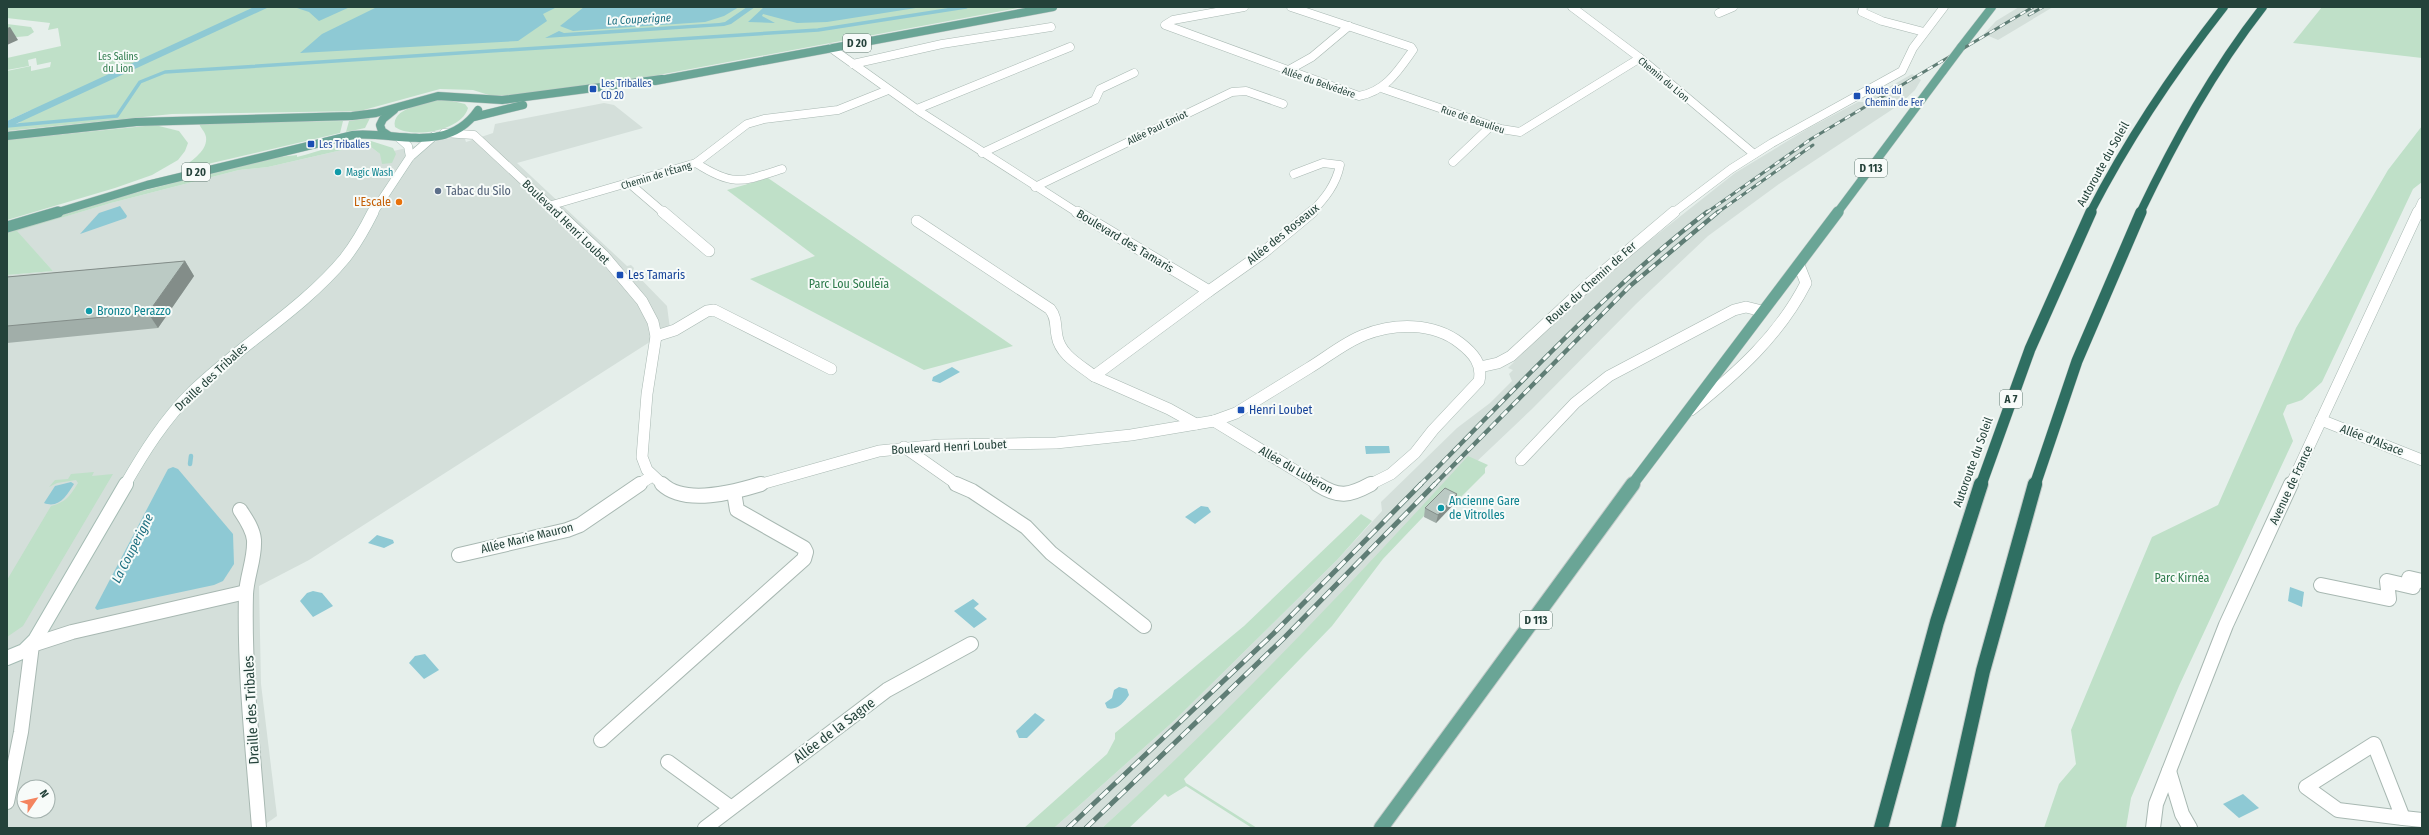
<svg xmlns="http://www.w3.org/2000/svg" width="2429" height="835" font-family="'Fira Sans Condensed',sans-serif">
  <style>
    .built { fill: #d4dfda; fill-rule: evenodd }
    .green { fill: #bfe0c8 }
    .water { fill: #8ec9d4 }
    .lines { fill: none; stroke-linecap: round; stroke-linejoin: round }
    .stream-far1 { stroke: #8ec9d4; stroke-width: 3.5 }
    .stream { stroke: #8ec9d4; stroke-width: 4.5 }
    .street-far2-casing { stroke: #a8b8b2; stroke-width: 9 }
    .street-far1-casing { stroke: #a8b8b2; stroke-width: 12 }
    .street-casing { stroke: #a8b8b2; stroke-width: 16 }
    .secondary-far2-casing { stroke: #a4bbb3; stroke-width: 9 }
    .secondary-far1-casing { stroke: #a4bbb3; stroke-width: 12 }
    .secondary-casing { stroke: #a4bbb3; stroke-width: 16 }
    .primary-far2-casing { stroke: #c2cac8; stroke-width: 9 }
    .primary-far1-casing { stroke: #c2cac8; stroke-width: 12 }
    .primary-casing { stroke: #c2cac8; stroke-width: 16 }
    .highway-far2-casing { stroke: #c2cac8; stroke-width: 9 }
    .highway-far1-casing { stroke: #c2cac8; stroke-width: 12 }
    .highway-casing { stroke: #c2cac8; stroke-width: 16 }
    .street-far2 { stroke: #fff; stroke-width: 8 }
    .street-far1 { stroke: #fff; stroke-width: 11 }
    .street { stroke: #fff; stroke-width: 14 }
    .secondary-far2 { stroke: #fff; stroke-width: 8 }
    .secondary-far1 { stroke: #fff; stroke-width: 11 }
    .secondary { stroke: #fff; stroke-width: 14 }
    .primary-far2 { stroke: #6aa596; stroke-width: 8 }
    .primary-far1 { stroke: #6aa596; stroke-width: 11 }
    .primary { stroke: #6aa596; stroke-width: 14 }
    .highway-far2 { stroke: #2f6f62; stroke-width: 8 }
    .highway-far1 { stroke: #2f6f62; stroke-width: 11 }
    .highway { stroke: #2f6f62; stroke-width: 14 }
    .rail-far2-casing { stroke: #5f7d75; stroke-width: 3 }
    .rail-far1-casing { stroke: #5f7d75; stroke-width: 4.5 }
    .rail-casing { stroke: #5f7d75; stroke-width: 5 }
    .rail-far2 { stroke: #f7fbf9; stroke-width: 2; stroke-dasharray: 6; stroke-linecap: butt }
    .rail-far1 { stroke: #f7fbf9; stroke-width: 3; stroke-dasharray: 8; stroke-linecap: butt }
    .rail { stroke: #f7fbf9; stroke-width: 3.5; stroke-dasharray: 11; stroke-linecap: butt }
    .primary-bridge-casing { stroke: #c2cac8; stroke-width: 9; stroke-linecap: butt }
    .primary-bridge { stroke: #6aa596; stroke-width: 8 }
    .wall { fill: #a1aea9 }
    .shaded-wall { fill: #838d89 }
    .building { fill: #bbcac4; stroke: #838d89 }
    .transit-dot { fill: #1a4fb4; stroke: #f7fbf9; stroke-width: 1.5 }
    .culture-dot { fill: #0f9aa8; stroke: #f7fbf9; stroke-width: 1.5 }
    .service-dot { fill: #5c6f8a; stroke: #f7fbf9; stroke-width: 1.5 }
    .food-dot { fill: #e8710a; stroke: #f7fbf9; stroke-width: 1.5 }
    .labels { text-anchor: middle; stroke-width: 4; stroke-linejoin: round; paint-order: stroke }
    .far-park-label { font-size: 10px; fill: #2d7a4b; stroke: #f7fbf9 }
    .far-street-label { font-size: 10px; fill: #24423a; stroke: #f7fbf9 }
    .far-transit-label { font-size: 10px; fill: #164399; stroke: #f7fbf9; text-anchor: start }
    .far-culture-label { font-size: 10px; fill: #0d838f; stroke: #f7fbf9; text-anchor: start }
    .far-water-label { font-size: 11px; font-style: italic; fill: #1c6f80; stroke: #f7fbf9 }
    .shield { fill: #f7fbf9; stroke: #637a73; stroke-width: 1 }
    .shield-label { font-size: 11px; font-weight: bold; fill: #24423a }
    .street-label { font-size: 12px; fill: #24423a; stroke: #f7fbf9 }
    .service-label { font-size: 12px; fill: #4e5e75; stroke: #f7fbf9; text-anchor: start }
    .food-label { font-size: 12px; fill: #c56008; stroke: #f7fbf9; text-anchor: end }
    .transit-label { font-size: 12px; fill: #164399; stroke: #f7fbf9; text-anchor: start }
    .park-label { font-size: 12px; fill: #2d7a4b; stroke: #f7fbf9 }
    .culture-label { font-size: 12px; fill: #0d838f; stroke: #f7fbf9; text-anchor: start }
    .water-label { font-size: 13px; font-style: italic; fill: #1c6f80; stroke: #f7fbf9 }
    .near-street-label { font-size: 14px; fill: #24423a; stroke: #f7fbf9 }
  </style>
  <rect width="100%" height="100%" fill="#e6efeb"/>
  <!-- built -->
  <g class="built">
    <path d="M2019,7H2053L1998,40L1984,34L1996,21Z"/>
    <path d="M1912,74L1921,80L1915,90L1899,105L1779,184L1708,236L1636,304L1532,409L1376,557L1267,671L1169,767L1102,828H1054L1175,720L1337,560L1382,511L1381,502L1457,428L1490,403L1512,381L1509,374L1513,370L1508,368L1562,313L1601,279L1735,173L1809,128L1858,102H1863Z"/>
    <path d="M604,103L614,105L643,128L517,163L627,266L631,265L634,268L633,271L667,306L670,329L309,560L259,586L261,684L277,816L260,828H7V275L53,271L16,231L111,203L239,170L268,167L355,147H371L380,154L451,138L465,139L466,142L493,133L495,124ZM24,787H48V811H24Z"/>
  </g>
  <!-- green -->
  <g class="green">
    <path d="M7,7H1023L653,76L515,95L492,96L473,90L440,89L360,111L172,114L7,131V128L18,124L31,110L7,121V71L31,66V71L50,67L51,62L37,65L36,58L28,60L29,66L7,70V58L61,46L58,28L48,30L50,23L7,18Z"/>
    <path d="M2322,7H2422V58L2293,43Z"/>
    <path d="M7,24L31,27L34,32L28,36L7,38Z"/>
    <path d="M437,100H448L465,104L468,108C462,131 412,139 395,127C391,108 424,104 437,100Z"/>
    <path d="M370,118L365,128L346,132L349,121Z"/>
    <path d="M343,121L340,133L182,170C190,160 208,152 206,137C205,131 200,128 199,123Z"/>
    <path d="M155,125L179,131L188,143L185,151L178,160L152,175L115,188L7,220V140Z"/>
    <path d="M2422,126V182L2413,189L2322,382L2302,400L2287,405L2283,414L2293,441L2179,686L2131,798L2126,828H2044L2059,784L2076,764L2071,730L2152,537L2218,505L2296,328L2388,170Z"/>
    <path d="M358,140L371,141L393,148L396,154L392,163L382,164L380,154L371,147H355L268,167L239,170L111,203L17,231L53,271L7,275V232L90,205L214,172L270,158L297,155V157C318,152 336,144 358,140Z"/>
    <path d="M768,178L1013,346L924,370L750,279L815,256L727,190Z"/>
    <path d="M1468,456L1488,465L1485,468V473L1456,502L1443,496L1383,559L1332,626L1184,779L1186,783L1257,828H1252L1186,786L1168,797L1165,794L1129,828H1102C1231,711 1350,585 1468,456Z"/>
    <path d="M94,472L92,476L113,474L23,626L7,637V580L51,506C66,502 70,496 78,483L76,480L57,483L49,487L55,480L68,479L71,474Z"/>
    <path d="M1361,514L1372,521L1337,560L1175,720L1054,828H1024L1107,754L1115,739V733L1244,626Z"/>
  </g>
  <!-- water -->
  <g class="water">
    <path d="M254,7L267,8L7,128V121Z"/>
    <path d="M294,7H350L319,21L309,12Z"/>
    <path d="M377,7H557L543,14L547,21L518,41L300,53L322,34Z"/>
    <path d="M584,7H739L724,16L705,22L573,31L560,26Z"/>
    <path d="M747,7H755L731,24L724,26L545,38L559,31L564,33L719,23L725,22Z"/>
    <path d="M764,7H922L827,22L797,23L763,14L762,16L775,23L748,22Z"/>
    <path d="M120,206L127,216L126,218L80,234L99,213Z"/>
    <path d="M952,367L960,372L940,383L932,381L933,377Z"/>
    <path d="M1365,446H1389L1390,453L1366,454Z"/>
    <path d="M173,467L178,469L233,534L234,564L223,581L214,585L97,610L95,608L168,469Z"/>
    <path d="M71,482L74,484C67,495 59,509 44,503L55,486Z"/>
    <path d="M1201,506L1208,507L1211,512L1195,524L1185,517Z"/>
    <path d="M377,535L393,540L394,543L384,548L368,543Z"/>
    <path d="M2290,587L2304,592L2302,607L2288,601Z"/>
    <path d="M313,591L322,593L333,606L313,617L300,601L307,593Z"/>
    <path d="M973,599L979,604L974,608L987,619L974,628L954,611Z"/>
    <path d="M425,654L439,670L424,679L409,663L415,656Z"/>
    <path d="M1119,687L1127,689L1129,695C1124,703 1116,711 1107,708L1105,703L1112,698L1114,690Z"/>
    <path d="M1035,713L1045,720L1027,738H1019L1016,731Z"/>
    <path d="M2243,794L2259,808L2239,818L2223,804Z"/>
  </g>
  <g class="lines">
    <!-- stream-far1 -->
    <path class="stream-far1" d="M7,126L117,116L140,82L165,72L818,30L966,7"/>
    <!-- stream -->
    <path class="stream" d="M190,464L191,456"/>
    <defs>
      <g id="street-far2">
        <path d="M1244,7L1173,20L1165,25L1359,96C1386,91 1398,71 1413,50L1411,47L1291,7"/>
        <path d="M1572,7L1640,58L1754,154"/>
        <path d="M1863,7L1862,12L1882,21L1924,32"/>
        <path d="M1719,13L1733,7"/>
        <path d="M831,48L922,113L1078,213"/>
        <path d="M853,64L942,44L1051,27"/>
        <path d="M1287,71L1312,57L1349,26"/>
        <path d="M1384,89L1501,129L1520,132L1640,58"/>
        <path d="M917,109L1070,47"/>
        <path d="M444,133L474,135L558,213"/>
        <path d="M982,153L1095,100L1100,89L1134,73"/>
        <path d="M1453,162L1491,126"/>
        <path d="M696,163C733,187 742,182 782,169"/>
        <path d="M1294,174L1323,163L1340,165C1336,185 1325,198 1311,213"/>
        <path d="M629,183L664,213"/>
        <path d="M1035,187L1232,92L1246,91L1283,104"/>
        <path d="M552,205L696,163L747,124L764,119L838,110L888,90"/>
        <path d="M1673,213L1731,169L1772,143L1902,71L1913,48L1944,7"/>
        <path d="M2417,213L2422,202"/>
      </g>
      <g id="street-far1">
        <path d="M557,212L604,256L642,301L653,322L656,336L647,394L642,457L647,470L663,485"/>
        <path d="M663,212L709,251"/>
        <path d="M1077,212L1209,291L1094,376L1169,409L1196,424"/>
        <path d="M917,221L1050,309C1057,318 1055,326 1057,336C1060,355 1080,365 1094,376"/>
        <path d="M1209,291L1264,252L1312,212"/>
        <path d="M656,336L675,330L707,311L714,310L831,369"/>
        <path d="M1480,367L1498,363L1511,356L1591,282L1674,212"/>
        <path d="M1691,410C1737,373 1779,336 1806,283L1799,265"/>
        <path d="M2321,420L2422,460"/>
        <path d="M1214,421L1319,485"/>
        <path d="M1214,421L1236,413C1260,398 1285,383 1309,368C1326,358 1345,342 1364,335C1394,323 1433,322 1460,343C1473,353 1483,364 1479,381L1433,430L1415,453L1391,474L1369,485"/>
        <path d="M904,447L958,485"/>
        <path d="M1521,460L1575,403L1609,376L1734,310L1746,307L1762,311"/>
        <path d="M638,485L652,476"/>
        <path d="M758,485L879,451L940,445L1056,443L1131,435L1214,421"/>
        <path d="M2291,485L2418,212"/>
      </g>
      <g id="street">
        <path d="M662,484C685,506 735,492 761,484"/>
        <path d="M956,484L972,491L1026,527L1051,553L1144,626"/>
        <path d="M1317,484C1339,498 1349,496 1371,484"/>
        <path d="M240,510C246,519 253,529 254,540C255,559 247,575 246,594C244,672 253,750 259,828"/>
        <path d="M459,555L567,530L580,525L640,484"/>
        <path d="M2321,585L2389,599L2387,581L2413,587L2409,578L2422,581"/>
        <path d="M601,740L804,559L806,552L804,548L737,510L734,492"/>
        <path d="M2374,744L2403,818L2338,810L2306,787Z"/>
        <path d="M668,762L730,807"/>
        <path d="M2169,771L2182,814L2190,828"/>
        <path d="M7,802L21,732L32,645L72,632L246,592"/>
        <path d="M2403,818L2422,820"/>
        <path d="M705,828L887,690L971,644"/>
        <path d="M2153,828L2156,804L2226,625L2291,484"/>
      </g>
      <g id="secondary-far2">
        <path d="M399,138L408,146L410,157"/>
        <path d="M373,213L410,157L434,136"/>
      </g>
      <path id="secondary-far1" d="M125,485C144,452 164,420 192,392C239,346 303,309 345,258C356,244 365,228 373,212"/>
      <path id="secondary" d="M7,658L24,651L35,640L126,484"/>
      <g id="primary-far2">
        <path d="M1961,47L1992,7"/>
        <path d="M655,81L1053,7"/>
        <path d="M474,117L523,105"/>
        <path d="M388,135L382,131L380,125L383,119L394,110"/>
        <path d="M7,136L136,122L352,116L376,113L438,96L502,100L662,79"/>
        <path d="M55,213L147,185L353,135C396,131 447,155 478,110"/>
        <path d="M1837,213L1943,71"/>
      </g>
      <g id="primary-far1">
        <path d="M7,227L58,212"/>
        <path d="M1632,485L1838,212"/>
      </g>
      <path id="primary" d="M1381,828L1633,484"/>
      <g id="highway-far2">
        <path d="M2090,213C2128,139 2173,72 2224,7"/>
        <path d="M2140,213C2175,140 2213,71 2263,7"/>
      </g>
      <g id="highway-far1">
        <path d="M1981,485L2030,349L2091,212"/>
        <path d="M2035,485L2077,361L2141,212"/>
      </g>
      <g id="highway">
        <path d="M1881,828L1937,622L1981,484"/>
        <path d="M1948,828L1983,671L2035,484"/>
      </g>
    </defs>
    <!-- street-far2 casing -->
    <use href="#street-far2" class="street-far2-casing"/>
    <!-- street-far1 casing -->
    <use href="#street-far1" class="street-far1-casing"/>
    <!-- street casing -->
    <use href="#street" class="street-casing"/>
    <!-- secondary-far2 casing -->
    <use href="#secondary-far2" class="secondary-far2-casing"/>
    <!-- secondary-far1 casing -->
    <use href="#secondary-far1" class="secondary-far1-casing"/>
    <!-- secondary casing -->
    <use href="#secondary" class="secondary-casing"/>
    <!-- primary-far2 casing -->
    <use href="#primary-far2" class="primary-far2-casing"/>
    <!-- primary-far1 casing -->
    <use href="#primary-far1" class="primary-far1-casing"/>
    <!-- primary casing -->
    <use href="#primary" class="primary-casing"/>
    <!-- highway-far2 casing -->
    <use href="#highway-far2" class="highway-far2-casing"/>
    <!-- highway-far1 casing -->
    <use href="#highway-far1" class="highway-far1-casing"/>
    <!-- highway casing -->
    <use href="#highway" class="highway-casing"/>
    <!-- street-far2 -->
    <use href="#street-far2" class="street-far2"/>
    <!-- street-far1 -->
    <use href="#street-far1" class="street-far1"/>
    <!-- street -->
    <use href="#street" class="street"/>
    <!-- secondary-far2 -->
    <use href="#secondary-far2" class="secondary-far2"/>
    <!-- secondary-far1 -->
    <use href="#secondary-far1" class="secondary-far1"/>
    <!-- secondary -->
    <use href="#secondary" class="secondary"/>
    <!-- primary-far2 -->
    <use href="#primary-far2" class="primary-far2"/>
    <!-- primary-far1 -->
    <use href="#primary-far1" class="primary-far1"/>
    <!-- primary -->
    <use href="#primary" class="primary"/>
    <!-- highway-far2 -->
    <use href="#highway-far2" class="highway-far2"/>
    <!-- highway-far1 -->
    <use href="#highway-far1" class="highway-far1"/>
    <!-- highway -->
    <use href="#highway" class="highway"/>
    <defs>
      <g id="rail-far2">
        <path d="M2029,15L2043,7"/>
        <path d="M1706,213L1811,139L2033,7"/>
        <path d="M1717,213L1813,145"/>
      </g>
      <g id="rail-far1">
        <path d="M1420,485C1513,392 1603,292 1707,212"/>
        <path d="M1434,485L1630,286L1718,212"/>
      </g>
      <g id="rail">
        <path d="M1068,828L1273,634L1421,484"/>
        <path d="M1086,828L1283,639L1435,484"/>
      </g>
    </defs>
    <!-- rail-far2 casing -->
    <use href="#rail-far2" class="rail-far2-casing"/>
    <!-- rail-far1 casing -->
    <use href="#rail-far1" class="rail-far1-casing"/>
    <!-- rail casing -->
    <use href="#rail" class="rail-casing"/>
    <!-- rail-far2 -->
    <use href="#rail-far2" class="rail-far2"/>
    <!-- rail-far1 -->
    <use href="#rail-far1" class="rail-far1"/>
    <!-- rail -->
    <use href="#rail" class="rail"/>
    <defs>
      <path id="primary-bridge" d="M1943,71L1961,47"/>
    </defs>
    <!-- primary-bridge casing -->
    <use href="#primary-bridge" class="primary-bridge-casing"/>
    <!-- primary-bridge -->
    <use href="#primary-bridge" class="primary-bridge"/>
  </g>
  <!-- wall -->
  <g class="wall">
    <path d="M185,261L194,276L158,328L7,343V277Z"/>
    <path d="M1456,502L1436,523L1424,517L1425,508Z"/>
  </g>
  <!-- shaded-wall -->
  <g class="shaded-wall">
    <path d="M10,27L18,40L7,45V28Z"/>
    <path d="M185,261L194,276L158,328L148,313Z"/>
    <path d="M1457,494L1456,502L1436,523L1438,515Z"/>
  </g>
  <!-- building -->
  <g class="building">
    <path d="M185,261L148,313L7,326V277Z"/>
    <path d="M1445,488L1457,494L1438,515L1425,508Z"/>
  </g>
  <!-- markers -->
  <g class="transit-dot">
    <rect x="589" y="85" width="8" height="8" rx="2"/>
    <rect x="1853" y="92" width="8" height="8" rx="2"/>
    <rect x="307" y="140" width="8" height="8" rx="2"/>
    <rect x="616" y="271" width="8" height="8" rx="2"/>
    <rect x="1237" y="406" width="8" height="8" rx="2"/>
  </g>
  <g class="culture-dot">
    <circle cx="338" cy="172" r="4"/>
    <circle cx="89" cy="311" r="4"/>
    <circle cx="1441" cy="508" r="4"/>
  </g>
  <circle class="service-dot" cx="438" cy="191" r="4"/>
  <circle class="food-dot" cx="399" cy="202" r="4"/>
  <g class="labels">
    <!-- far-park labels -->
    <g class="far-park-label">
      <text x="118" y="60">Les Salins<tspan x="118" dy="12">du Lion</tspan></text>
    </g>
    <!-- far-street labels -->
    <g class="far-street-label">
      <text transform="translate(1664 79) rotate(40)" y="4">Chemin du Lion</text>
      <text transform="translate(1319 82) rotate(19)" y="4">Allée du Belvédère</text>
      <text transform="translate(1473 119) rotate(19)" y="4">Rue de Beaulieu</text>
      <text transform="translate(1157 127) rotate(-26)" y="4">Allée Paul Emiot</text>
      <text transform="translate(656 175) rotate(-17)" y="4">Chemin de l'Étang</text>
    </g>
    <!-- far-transit labels -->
    <g class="far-transit-label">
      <text x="601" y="87">Les Triballes<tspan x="601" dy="12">CD 20</tspan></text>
      <text x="1865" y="94">Route du<tspan x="1865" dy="12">Chemin de Fer</tspan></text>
      <text x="319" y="148">Les Triballes</text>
    </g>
    <!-- far-culture labels -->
    <g class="far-culture-label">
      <text x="346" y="176">Magic Wash</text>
    </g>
    <!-- far-water labels -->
    <g class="far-water-label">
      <text transform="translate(639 19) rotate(-3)" y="4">La Couperigne</text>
    </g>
    <!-- shield labels -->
    <g class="shield">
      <rect x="843" y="34" width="28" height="18" rx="3"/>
      <rect x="1855" y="159" width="32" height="18" rx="3"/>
      <rect x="182" y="163" width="28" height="18" rx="3"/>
      <rect x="2000" y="390" width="22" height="18" rx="3"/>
      <rect x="1520" y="611" width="32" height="18" rx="3"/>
    </g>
    <g class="shield-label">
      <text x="857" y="47">D 20</text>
      <text x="1871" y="172">D 113</text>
      <text x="196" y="176">D 20</text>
      <text x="2011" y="403">A 7</text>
      <text x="1536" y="624">D 113</text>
    </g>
    <!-- street labels -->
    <g class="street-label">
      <text transform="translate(2103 164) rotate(-61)" y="4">Autoroute du Soleil</text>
      <text transform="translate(566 222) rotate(44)" y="4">Boulevard Henri Loubet</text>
      <text transform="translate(1283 234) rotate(-39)" y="4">Allée des Roseaux</text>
      <text transform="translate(1125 241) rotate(31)" y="4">Boulevard des Tamaris</text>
      <text transform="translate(1591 283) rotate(-42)" y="4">Route du Chemin de Fer</text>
      <text transform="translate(211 377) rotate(-43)" y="4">Draille des Tribales</text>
      <text transform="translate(2372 440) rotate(21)" y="4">Allée d'Alsace</text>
      <text transform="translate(949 447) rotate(-3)" y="4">Boulevard Henri Loubet</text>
      <text transform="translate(1973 462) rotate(-70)" y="4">Autoroute du Soleil</text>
      <text transform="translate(1296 470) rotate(30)" y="4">Allée du Lubéron</text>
      <text transform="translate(2291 485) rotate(-65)" y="4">Avenue de France</text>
      <text transform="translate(527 538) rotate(-14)" y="4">Allée Marie Mauron</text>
    </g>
    <!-- service labels -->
    <g class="service-label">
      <text x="446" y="195">Tabac du Silo</text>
    </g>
    <!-- food labels -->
    <g class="food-label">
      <text x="391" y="206">L'Escale</text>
    </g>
    <!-- transit labels -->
    <g class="transit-label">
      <text x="628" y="279">Les Tamaris</text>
      <text x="1249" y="414">Henri Loubet</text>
    </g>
    <!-- park labels -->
    <g class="park-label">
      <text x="849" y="288">Parc Lou Souleïa</text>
      <text x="2182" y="582">Parc Kirnéa</text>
    </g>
    <!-- culture labels -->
    <g class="culture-label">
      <text x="97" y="315">Bronzo Perazzo</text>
      <text x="1449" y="505">Ancienne Gare<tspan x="1449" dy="14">de Vitrolles</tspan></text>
    </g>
    <!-- water labels -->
    <g class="water-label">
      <text transform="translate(132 548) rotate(-63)" y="5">La Couperigne</text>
    </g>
    <!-- near-street labels -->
    <g class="near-street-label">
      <text transform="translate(251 710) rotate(-93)" y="5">Draille des Tribales</text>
      <text transform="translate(834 730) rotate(-37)" y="5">Allée de la Sagne</text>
    </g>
  </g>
  <!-- border -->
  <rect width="2429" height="835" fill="none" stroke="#24423a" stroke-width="16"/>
  <!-- north arrow -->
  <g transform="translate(36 799) rotate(56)"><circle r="19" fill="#f7fbf9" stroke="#a3b1ad"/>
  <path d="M0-3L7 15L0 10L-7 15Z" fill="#f4845f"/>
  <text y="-6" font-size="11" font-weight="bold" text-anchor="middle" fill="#24423a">N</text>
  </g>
</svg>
